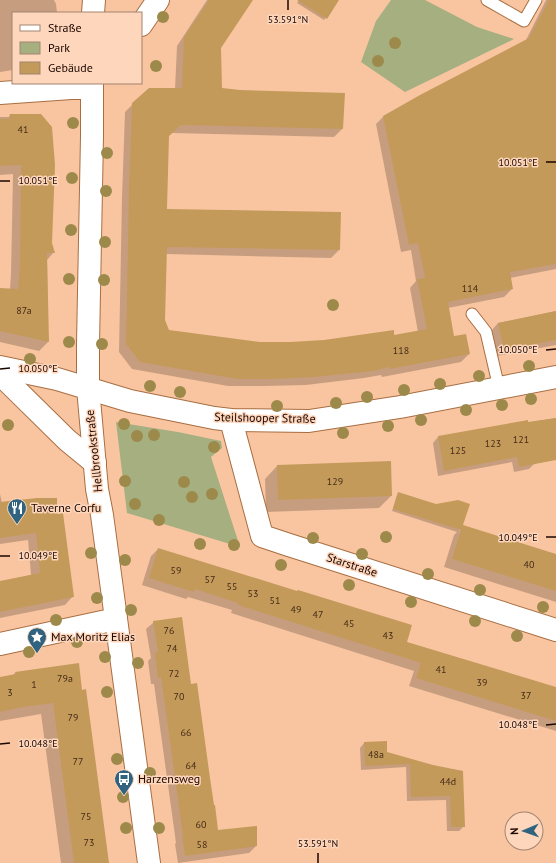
<svg xmlns="http://www.w3.org/2000/svg" width="556" height="863" font-family="'PT Sans',sans-serif">
  <style>
    .green { fill: #a6af80 }
    .shadow { fill: #0003 }
    .building { fill: #c49a5b }
    .lines { fill: none; stroke-linecap: round; stroke-linejoin: round }
    .service-casing { stroke: #a86e42; stroke-width: 13 }
    .minor-casing { stroke: #a86e42; stroke-width: 24 }
    .tertiary-casing { stroke: #a86e42; stroke-width: 24 }
    .service { stroke: #fff; stroke-width: 11 }
    .minor { stroke: #fff; stroke-width: 22 }
    .tertiary { stroke: #fff; stroke-width: 22 }
    .tree { fill: #9d8a4b }
    .ticks { fill: none; stroke: #1b0600; stroke-width: 1.5 }
    .labels { text-anchor: middle; stroke-width: 3; stroke-linejoin: round; paint-order: stroke }
    .number-label { font-size: 10px; fill: #452b17 }
    .street-label { font-size: 12px; fill: #1b0600; stroke: #fdd6bb }
    .poi-label { font-size: 12px; fill: #1b0600; stroke: #fdd6bb; text-anchor: start }
    .ticks-label { font-size: 10px; text-anchor: middle; fill: #1b0600; stroke: #fdd6bb; stroke-width: 3; stroke-linejoin: round; paint-order: stroke }
  </style>
  <rect width="100%" height="100%" fill="#f9c5a1"/>
  <!-- green -->
  <g class="green">
    <path d="M391,0H425L477,27L514,39L405,92L361,62L376,21Z"/>
    <path d="M116,422L178,432L221,441L222,448L211,457L240,547L127,513Z"/>
  </g>
  <!-- shadow -->
  <g class="shadow">
    <path d="M0,0H54L56,4L57,12L56,13H13V70L0,72Z"/>
    <path d="M207,0H252L220,48L221,89L342,129L334,137L172,133L168,136L166,210L339,250L331,258L166,254L164,320L168,331L260,344L290,343L393,336L418,332L410,288L416,281L411,250L401,252L376,124L384,116L525,42L546,0H556V269L510,278L512,289L504,297L448,308L453,337L469,354L461,362L382,377L381,375L364,378L306,385L264,386H228L132,369L119,352L122,197L125,112L133,104L175,89L177,46Z"/>
    <path d="M299,0H338L324,20L297,3Z"/>
    <path d="M10,115L54,252L47,260L48,342L39,351L0,342V289H10L11,274L13,174L0,175V117H9Z"/>
    <path d="M556,311V345L497,356L492,330L498,323Z"/>
    <path d="M556,418V454L535,463L529,469L514,472L512,462L438,476L433,443L438,437Z"/>
    <path d="M277,466L391,496L379,508L266,512L265,479Z"/>
    <path d="M399,493L462,518L459,531L463,526L556,555V602L444,567L454,535L457,532L392,511L397,495Z"/>
    <path d="M0,494L2,503L56,515L73,596L65,605L0,618V582L31,575L28,540L0,544Z"/>
    <path d="M158,549L406,642L556,688V731L409,686L414,671L231,613L232,610L188,597L186,599L142,585L151,556Z"/>
    <path d="M154,622L191,685L217,831L256,846L249,853L178,863L175,844L176,843L154,684H151L148,661L151,658L146,629Z"/>
    <path d="M16,672L81,691L108,863H61L41,714L0,721V678L13,675Z"/>
    <path d="M364,743L386,752L433,766L462,771L464,826L459,831H447L446,800L407,801L406,767L361,770L360,748Z"/>
  </g>
  <!-- building -->
  <g class="building">
    <path d="M209,0H253L221,48L222,88L240,90L345,93L343,129L181,125L169,136L167,209L341,212L340,250L167,247L165,320L169,330L260,342H290L324,340L394,330V335L427,329L417,279L425,278L418,243L409,245L383,116L420,95L529,38L549,0H556V264L510,272L513,289L448,302L454,336L466,334L470,354L389,369V367L373,371L314,377L273,379H237L140,362L126,344L129,188L132,103L149,88H182L184,37Z"/>
    <path d="M297,0H339L327,19Z"/>
    <path d="M10,114H41L52,127L55,165L52,243L55,253H47L49,342L0,331V288L18,289L20,264L21,165L0,166V119H9Z"/>
    <path d="M556,311V340L504,350L498,323Z"/>
    <path d="M556,418V460L519,467L517,457L444,471L438,436L528,420V422Z"/>
    <path d="M391,461L392,496L278,500L277,465Z"/>
    <path d="M398,492L436,504L458,500L470,504L463,525L556,554V591L452,559L461,530L393,509Z"/>
    <path d="M37,498H57V514L63,513L74,597L0,612V581L40,573L36,533L0,538V502Z"/>
    <path d="M158,548L278,585L297,591L298,590L412,625L407,642L556,687V721L416,678L421,663L238,605V603L195,589L194,592L149,578Z"/>
    <path d="M182,617L191,684L197,683L210,778L214,805H215L218,830L257,826V846L185,856L182,836H183L161,677L158,678L155,653L158,652L153,621Z"/>
    <path d="M79,663L82,690L86,689L109,863H74L53,703L23,707L0,712V677L16,674L15,672Z"/>
    <path d="M387,741V752L433,765L463,771L465,827H451L450,796L411,797L410,764L365,766L364,742Z"/>
  </g>
  <g class="lines">
    <defs>
      <g id="service">
        <path d="M487,0L524,21L536,0"/>
        <path d="M472,314L486,332L499,388"/>
      </g>
      <g id="minor">
        <path d="M141,25L158,0"/>
        <path d="M0,93L71,88H92"/>
        <path d="M231,420L262,536L289,545L556,630"/>
        <path d="M0,644L116,619"/>
      </g>
      <g id="tertiary">
        <path d="M93,13L94,0"/>
        <path d="M92,83V136L88,344V388L97,489L102,515L149,863"/>
        <path d="M0,367L57,379L130,401L214,418L231,420L309,421L400,407L556,377"/>
        <path d="M0,374L67,440L95,463"/>
      </g>
    </defs>
    <!-- service casing -->
    <use href="#service" class="service-casing"/>
    <!-- minor casing -->
    <use href="#minor" class="minor-casing"/>
    <!-- tertiary casing -->
    <use href="#tertiary" class="tertiary-casing"/>
    <!-- service -->
    <use href="#service" class="service"/>
    <!-- minor -->
    <use href="#minor" class="minor"/>
    <!-- tertiary -->
    <use href="#tertiary" class="tertiary"/>
  </g>
  <!-- trees -->
  <g class="tree">
    <circle cx="163" cy="17" r="6"/>
    <circle cx="395" cy="43" r="6"/>
    <circle cx="378" cy="61" r="6"/>
    <circle cx="156" cy="66" r="6"/>
    <circle cx="73" cy="123" r="6"/>
    <circle cx="107" cy="153" r="6"/>
    <circle cx="72" cy="178" r="6"/>
    <circle cx="106" cy="191" r="6"/>
    <circle cx="71" cy="230" r="6"/>
    <circle cx="105" cy="242" r="6"/>
    <circle cx="69" cy="279" r="6"/>
    <circle cx="104" cy="280" r="6"/>
    <circle cx="333" cy="305" r="6"/>
    <circle cx="69" cy="342" r="6"/>
    <circle cx="102" cy="344" r="6"/>
    <circle cx="30" cy="359" r="6"/>
    <circle cx="529" cy="366" r="6"/>
    <circle cx="479" cy="376" r="6"/>
    <circle cx="440" cy="384" r="6"/>
    <circle cx="150" cy="386" r="6"/>
    <circle cx="404" cy="390" r="6"/>
    <circle cx="180" cy="392" r="6"/>
    <circle cx="367" cy="397" r="6"/>
    <circle cx="531" cy="399" r="6"/>
    <circle cx="336" cy="403" r="6"/>
    <circle cx="502" cy="405" r="6"/>
    <circle cx="277" cy="406" r="6"/>
    <circle cx="466" cy="410" r="6"/>
    <circle cx="421" cy="420" r="6"/>
    <circle cx="124" cy="424" r="6"/>
    <circle cx="8" cy="425" r="6"/>
    <circle cx="388" cy="426" r="6"/>
    <circle cx="343" cy="433" r="6"/>
    <circle cx="154" cy="435" r="6"/>
    <circle cx="137" cy="436" r="6"/>
    <circle cx="214" cy="447" r="6"/>
    <circle cx="125" cy="481" r="6"/>
    <circle cx="184" cy="482" r="6"/>
    <circle cx="212" cy="494" r="6"/>
    <circle cx="192" cy="497" r="6"/>
    <circle cx="135" cy="504" r="6"/>
    <circle cx="159" cy="520" r="6"/>
    <circle cx="386" cy="537" r="6"/>
    <circle cx="313" cy="538" r="6"/>
    <circle cx="200" cy="544" r="6"/>
    <circle cx="234" cy="545" r="6"/>
    <circle cx="91" cy="553" r="6"/>
    <circle cx="362" cy="554" r="6"/>
    <circle cx="125" cy="560" r="6"/>
    <circle cx="281" cy="565" r="6"/>
    <circle cx="428" cy="574" r="6"/>
    <circle cx="349" cy="585" r="6"/>
    <circle cx="480" cy="590" r="6"/>
    <circle cx="97" cy="598" r="6"/>
    <circle cx="411" cy="602" r="6"/>
    <circle cx="543" cy="607" r="6"/>
    <circle cx="131" cy="610" r="6"/>
    <circle cx="56" cy="620" r="6"/>
    <circle cx="475" cy="621" r="6"/>
    <circle cx="517" cy="636" r="6"/>
    <circle cx="77" cy="642" r="6"/>
    <circle cx="29" cy="652" r="6"/>
    <circle cx="105" cy="657" r="6"/>
    <circle cx="138" cy="663" r="6"/>
    <circle cx="107" cy="692" r="6"/>
    <circle cx="117" cy="759" r="6"/>
    <circle cx="150" cy="773" r="6"/>
    <circle cx="123" cy="797" r="6"/>
    <circle cx="126" cy="828" r="6"/>
    <circle cx="159" cy="828" r="6"/>
  </g>
  <!-- ticks -->
  <path class="ticks" d="M288,0V10M546,162H556M0,181H10M546,350L556,349M0,369L10,368M546,537H556M0,556H10M546,725L556,724M0,744L10,743M318,853V863"/>
  <!-- icons -->
  <defs>
    <symbol id="restaurant-pin" viewBox="-11 -11 22 30"><path d="M0 17L-7.5 6A9.5 9.5 0 1 1 7.5 6Z" fill="#306380" stroke="#fdd6bb"/><path d="M-5-6h1v4h1v-4h1v4h1v-4h1v5L-1.5 .5V6h-2V.5L-5-1ZM5-6V6H3V1.5H1.5Q1.5-4 5-6Z" fill="#fff"/></symbol>
    <symbol id="sight-pin" viewBox="-11 -11 22 30"><path d="M0 17L-7.5 6A9.5 9.5 0 1 1 7.5 6Z" fill="#306380" stroke="#fdd6bb"/><path d="M0-6L1.8-2.2L6-1.7L2.9 1.2L3.7 5.4L0 3.3L-3.7 5.4L-2.9 1.2L-6-1.7L-1.8-2.2Z" fill="#fff"/></symbol>
    <symbol id="bus-pin" viewBox="-11 -11 22 30"><path d="M0 17L-7.5 6A9.5 9.5 0 1 1 7.5 6Z" fill="#306380" stroke="#fdd6bb"/><path d="M-5-6H5V4H4V6H2V4H-2V6H-4V4H-5ZM-3.5-4V0h7V-4ZM-3.5 1.2v1.5H-2V1.2ZM2 1.2v1.5H3.5V1.2Z" fill="#fff"/></symbol>
  </defs>
  <g fill-rule="evenodd">
    <use href="#restaurant-pin" x="6" y="497" width="22" height="30"/>
    <use href="#sight-pin" x="26" y="626" width="22" height="30"/>
    <use href="#bus-pin" x="113" y="768" width="22" height="30"/>
  </g>
  <g class="labels">
    <!-- number labels -->
    <g class="number-label">
      <text x="23" y="133">41</text>
      <text x="470" y="292">114</text>
      <text x="24" y="314">87a</text>
      <text x="401" y="354">118</text>
      <text x="521" y="443">121</text>
      <text x="493" y="447">123</text>
      <text x="458" y="454">125</text>
      <text x="335" y="485">129</text>
      <text x="529" y="568">40</text>
      <text x="176" y="574">59</text>
      <text x="210" y="583">57</text>
      <text x="232" y="590">55</text>
      <text x="253" y="597">53</text>
      <text x="275" y="604">51</text>
      <text x="296" y="613">49</text>
      <text x="318" y="618">47</text>
      <text x="349" y="627">45</text>
      <text x="169" y="634">76</text>
      <text x="388" y="639">43</text>
      <text x="172" y="652">74</text>
      <text x="441" y="673">41</text>
      <text x="174" y="677">72</text>
      <text x="65" y="682">79a</text>
      <text x="482" y="686">39</text>
      <text x="34" y="688">1</text>
      <text x="10" y="696">3</text>
      <text x="526" y="699">37</text>
      <text x="179" y="700">70</text>
      <text x="73" y="721">79</text>
      <text x="186" y="736">66</text>
      <text x="376" y="758">48a</text>
      <text x="78" y="765">77</text>
      <text x="191" y="769">64</text>
      <text x="448" y="785">44d</text>
      <text x="86" y="820">75</text>
      <text x="201" y="828">60</text>
      <text x="89" y="846">73</text>
      <text x="202" y="848">58</text>
    </g>
    <!-- street labels -->
    <g class="street-label">
      <text transform="translate(265 418) rotate(1)" y="4">Steilshooper Straße</text>
      <text transform="translate(94 451) rotate(-96)" y="4">Hellbrookstraße</text>
      <text transform="translate(352 565) rotate(18)" y="4">Starstraße</text>
    </g>
    <!-- poi labels -->
    <g class="poi-label">
      <text x="31" y="512">Taverne Corfu</text>
      <text x="51" y="641">Max Moritz Elias</text>
      <text x="138" y="783">Harzensweg</text>
    </g>
  </g>
  <g class="ticks-label">
    <text x="288" y="23">53.591°N</text>
    <text x="518" y="166">10.051°E</text>
    <text x="38" y="184">10.051°E</text>
    <text x="518" y="353">10.050°E</text>
    <text x="38" y="372">10.050°E</text>
    <text x="518" y="541">10.049°E</text>
    <text x="38" y="559">10.049°E</text>
    <text x="518" y="728">10.048°E</text>
    <text x="38" y="747">10.048°E</text>
    <text x="318" y="847">53.591°N</text>
  </g>
  <!-- legend -->
  <rect x="12" y="12" width="130" height="72" fill="#fdd6bb" stroke="#a38370"/>
  <rect x="20" y="25" width="20" height="6" fill="#ffffff" stroke="#a38370"/>
  <text x="48" y="32" font-size="12" fill="#1b0600">Straße</text>
  <rect x="20" y="42" width="20" height="12" fill="#a6af80" stroke="#a38370"/>
  <text x="48" y="52" font-size="12" fill="#1b0600">Park</text>
  <rect x="20" y="62" width="20" height="12" fill="#c49a5b" stroke="#a38370"/>
  <text x="48" y="72" font-size="12" fill="#1b0600">Gebäude</text>
  <!-- north arrow -->
  <g transform="translate(524 831) rotate(268)"><circle r="19" fill="#fdd6bb" stroke="#a38370"/>
  <path d="M0-3L7 15L0 10L-7 15Z" fill="#306380"/>
  <text y="-6" font-size="11" font-weight="bold" text-anchor="middle" fill="#1b0600">N</text>
  </g>
</svg>
